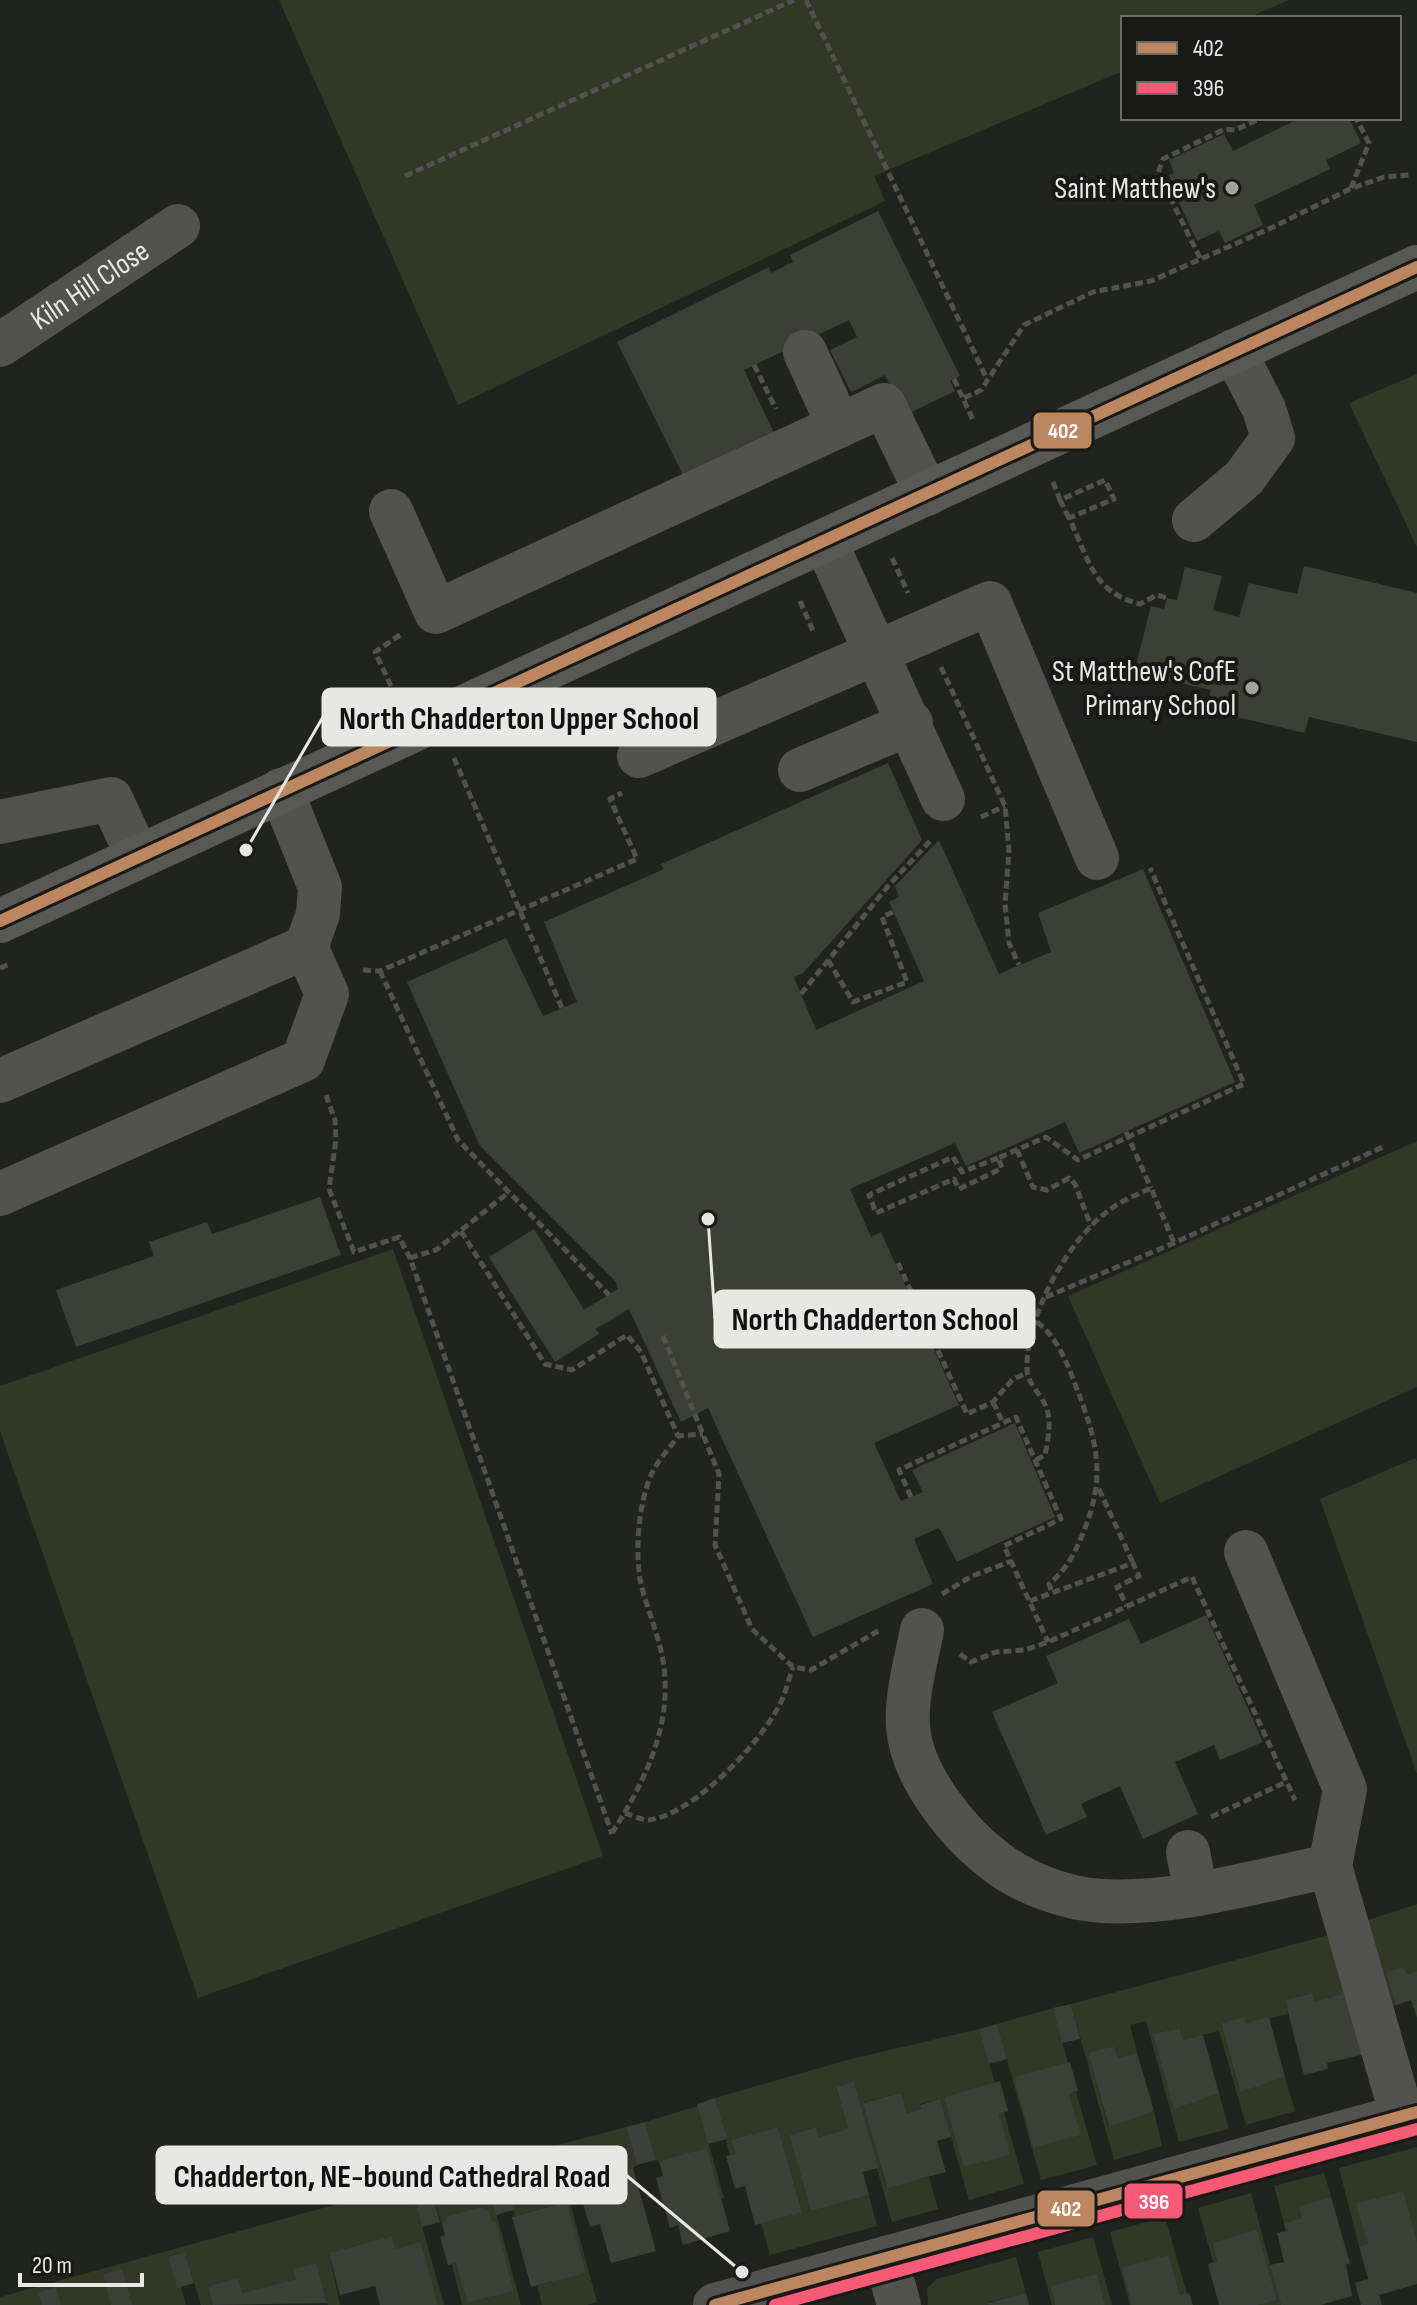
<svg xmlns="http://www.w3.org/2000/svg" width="1417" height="2305" font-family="'Sofia Sans Condensed',sans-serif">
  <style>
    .green { fill: #333826 }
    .building { fill: #3c3f37 }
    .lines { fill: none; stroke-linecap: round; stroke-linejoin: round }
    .path { stroke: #51524f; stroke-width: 5; stroke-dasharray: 8 4; stroke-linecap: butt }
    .minor { stroke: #525251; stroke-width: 44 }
    .major { stroke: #585957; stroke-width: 44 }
    .path-bridge { stroke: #51524f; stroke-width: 5; stroke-dasharray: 8 4; stroke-linecap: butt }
    .bus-1-casing { stroke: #191a15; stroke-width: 18 }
    .bus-2-casing { stroke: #191a15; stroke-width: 18 }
    .bus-1 { stroke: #bb8660; stroke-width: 12 }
    .bus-2 { stroke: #f75a77; stroke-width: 12 }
    .poi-dot { fill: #a2a39f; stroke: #191a15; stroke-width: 3 }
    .labels { text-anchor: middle; stroke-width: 8; stroke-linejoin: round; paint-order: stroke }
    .poi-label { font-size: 30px; fill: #e7e8e4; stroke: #191a15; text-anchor: end }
    .street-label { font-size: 30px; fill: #e7e8e4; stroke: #191a15 }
    .leader { fill: none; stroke: #e7e8e4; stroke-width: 3 }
    .callout-dot { fill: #e7e8e4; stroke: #191a15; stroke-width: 3 }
    .callout { fill: #e7e8e4; stroke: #e7e8e4; stroke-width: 3 }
    .callout-label { font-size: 32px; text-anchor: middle; font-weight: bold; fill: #111 }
    .line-badge { stroke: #191a15; stroke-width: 3 }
    .badge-label { font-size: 22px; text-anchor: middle; font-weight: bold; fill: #fff }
  </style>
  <rect width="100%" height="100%" fill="#21231f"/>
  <!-- green -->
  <g class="green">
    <path d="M279,0H1289L1247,18H1123V71L874,176L885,201L458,405Z"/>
    <path d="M1417,374V547L1349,403Z"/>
    <path d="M1417,1141V1387L1160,1503L1068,1296Z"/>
    <path d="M393,1249L603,1856L198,1998L0,1431V1386Z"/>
    <path d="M1415,1458L1417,1461V1774L1320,1499Z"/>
    <path d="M1417,1904V1971L1407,1974L1404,1967L1387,1972L1396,2005L1391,2007L1368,1920Z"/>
    <path d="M1336,1933L1353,1991L1314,2002L1311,1993L1285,2000L1288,2014L1246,2023L1244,2017L1221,2023L1239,2091L1285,2077L1295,2111L1246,2125L1219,2031L1183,2040L1180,2028L1154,2034L1174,2108L1219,2093L1229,2129L1179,2142L1146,2021L1130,2025L1137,2053L1118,2058L1114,2046L1088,2053L1108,2126L1154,2111L1162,2146L1114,2160L1071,2004Z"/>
    <path d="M1053,2008L1068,2063L1015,2078L1033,2148L1080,2135L1069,2094L1076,2092L1097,2165L1041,2180L997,2024Z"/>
    <path d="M979,2029L995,2083L944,2097L963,2167L1009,2155L999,2114L1004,2112L1024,2184L969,2200L940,2099L920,2104L921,2109L907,2113L901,2093L864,2102L886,2187L929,2177L938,2209L892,2222L853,2083L836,2088L848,2129L819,2137L815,2127L789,2135L811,2211L869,2195L877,2226L770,2255L761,2223L802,2211L778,2127L731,2140L735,2154L730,2156L715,2098L847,2060Z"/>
    <path d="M698,2106L724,2198L721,2199L707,2149L659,2161L656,2160L645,2122Z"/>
    <path d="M626,2127L637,2165L633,2168L583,2181L575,2153L558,2158L597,2302L587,2305H542L537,2286L585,2272L567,2202L515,2216L505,2178L488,2183L521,2305H462L452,2264L456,2263L467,2303L514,2291L496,2222H492L490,2212L480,2207L448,2216L442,2224L430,2189L413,2194L444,2305H438L421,2243L396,2249L392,2236L329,2253L340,2305H328L315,2263L294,2269L296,2279L242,2293L237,2278L208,2286L213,2305H201L185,2252L168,2257L177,2287H181L186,2305H61L38,2293L42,2305H0V2297L410,2184Z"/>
    <path d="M1417,2147V2243L1357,2204L1368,2244L1359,2246L1339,2168Z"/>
    <path d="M1324,2173L1331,2197L1298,2206L1302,2218L1284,2223L1274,2186Z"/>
    <path d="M1251,2193L1281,2305H1258L1277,2300L1257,2231L1212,2243L1217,2261L1213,2262L1198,2208Z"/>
    <path d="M1165,2217L1187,2294L1180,2295L1169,2255L1132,2305H1130L1110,2232Z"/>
    <path d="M1093,2237L1112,2305H1105L1097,2275L1050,2286L1055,2305H1052L1038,2252Z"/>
    <path d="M1016,2257L1026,2293L989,2302V2305H928L927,2288L937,2279Z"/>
  </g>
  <!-- building -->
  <g class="building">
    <path d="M1300,118H1349L1361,143L1326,160L1330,169L1254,205L1263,225L1225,243L1219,231L1197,241L1178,201L1180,200L1169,175L1174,173L1169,160L1224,134L1233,151Z"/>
    <path d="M878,211L960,376L950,381L955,391L905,415L885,375L851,392L830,350L857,337L849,320L744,370L776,437L686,481L617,342L769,267L771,273L793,262L790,255Z"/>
    <path d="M1304,566L1417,593V742L1309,717L1305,733L1206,710L1211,690L1134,673L1151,606L1164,609L1167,598L1177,600L1185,567L1222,576L1213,610L1239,617L1249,583L1297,594Z"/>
    <path d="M888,763L922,840L803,973L794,977L816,1030L924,981L889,902L899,897L895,886L939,840L999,974L1051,952L1038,913L1143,869L1235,1082L1079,1153L1065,1122L966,1166L955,1143L850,1189L871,1237L881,1232L959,1405L874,1443L901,1501L923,1492L912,1470L1015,1423L1055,1517L957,1562L939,1528L914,1539L933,1584L813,1637L708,1408L681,1422L629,1309L596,1329L599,1334L555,1362L489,1257L534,1229L584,1310L618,1289L616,1282L480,1146L407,982L506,938L543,1016L577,1002L544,922L664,869L661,864Z"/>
    <path d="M320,1197L341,1255L76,1347L56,1290L154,1256L149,1242L207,1222L212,1234Z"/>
    <path d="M1206,1615L1263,1742L1220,1760L1214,1745L1175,1762L1198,1814L1143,1839L1120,1786L1081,1804L1087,1817L1046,1835L992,1712L1058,1683L1046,1656L1129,1619L1141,1644Z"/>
    <path d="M1404,1967L1407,1974L1417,1971V2018L1411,2000L1396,2005L1386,1972Z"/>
    <path d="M1353,1991L1369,2053L1327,2063L1328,2069L1304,2075L1285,2000L1312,1993L1314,2002Z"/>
    <path d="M1071,2004L1080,2039L1062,2043L1053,2008Z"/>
    <path d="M1244,2017L1246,2023L1269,2017L1285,2077L1240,2092L1221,2023Z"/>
    <path d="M997,2024L1007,2059L989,2064L979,2029Z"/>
    <path d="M1180,2028L1183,2040L1203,2035L1219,2093L1174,2109L1153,2034Z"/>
    <path d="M1114,2046L1118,2058L1137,2053L1154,2111L1109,2127L1088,2053Z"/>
    <path d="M1070,2062L1078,2091L1069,2094L1081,2135L1033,2148L1014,2077Z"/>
    <path d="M1000,2081L1008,2111L999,2114L1010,2155L963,2167L944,2097Z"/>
    <path d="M854,2082L878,2168L863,2172L869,2195L811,2211L789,2135L816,2127L819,2137L848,2129L836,2087Z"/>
    <path d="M901,2093L907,2113L921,2109L920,2105L940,2099L951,2137L937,2141L946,2172L887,2188L863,2103Z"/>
    <path d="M715,2098L727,2139L708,2144L697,2104Z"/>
    <path d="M645,2122L656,2160L637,2165L626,2127Z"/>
    <path d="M778,2127L802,2212L755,2225L745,2186L735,2189L726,2156L735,2154L731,2140Z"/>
    <path d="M707,2148L730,2231L683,2245L678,2225L670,2228L656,2178L663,2176L659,2161Z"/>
    <path d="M633,2168L656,2251L611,2263L600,2224L590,2227L581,2197L591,2195L587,2181Z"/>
    <path d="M505,2178L514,2210L496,2215L488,2183Z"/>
    <path d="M430,2188L440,2222L422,2227L413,2193Z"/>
    <path d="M1403,2191L1417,2243V2284L1379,2295L1382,2305H1361L1355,2283L1368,2279L1359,2246L1368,2244L1356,2204Z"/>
    <path d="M1331,2197L1350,2263L1346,2265L1352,2296L1321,2305H1281L1270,2265L1284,2262L1277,2233L1286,2231L1284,2223L1302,2218L1298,2206Z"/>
    <path d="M567,2202L586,2273L531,2287L512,2217Z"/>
    <path d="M480,2207L490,2212L492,2222L496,2221L514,2291L467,2303L456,2263L448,2265L440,2237L445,2235L442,2224L448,2216Z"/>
    <path d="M1257,2230L1277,2300L1258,2305H1219L1208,2264L1217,2261L1212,2243Z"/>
    <path d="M392,2236L396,2249L421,2242L438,2305H380L375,2286L340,2295L329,2253Z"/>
    <path d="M185,2252L194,2283L177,2288L168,2257Z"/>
    <path d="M1169,2255L1180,2295L1189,2293L1193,2305H1132L1122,2267Z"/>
    <path d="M316,2263L327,2303L213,2305L208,2286L238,2278L242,2293L296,2279L293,2269Z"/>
    <path d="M122,2269L132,2305H111L103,2275Z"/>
    <path d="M1097,2274L1105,2305H1055L1050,2286Z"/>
    <path d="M56,2287L61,2305H42L38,2293Z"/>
    <path d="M1026,2293L1029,2305H989L988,2303Z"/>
  </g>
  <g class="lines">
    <!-- path -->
    <g class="path">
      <path d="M806,0L987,379"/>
      <path d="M405,176L794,0"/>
      <path d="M1351,188L1369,143L1356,118"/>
      <path d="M1200,258L1158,173L1163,159L1225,129L1235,130L1262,118"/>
      <path d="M754,365L776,409"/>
      <path d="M954,379L973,420"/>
      <path d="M964,398L981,390L1024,325L1093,292L1151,281L1271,228L1350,189L1384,177L1409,175"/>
      <path d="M1053,482L1060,500L1105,480L1114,499L1069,518C1089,559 1092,592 1140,604L1157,595L1167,598"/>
      <path d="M1060,500L1069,518"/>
      <path d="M892,558L908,593"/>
      <path d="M800,601L814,633"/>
      <path d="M941,667L1005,806L1009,851L1005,904L1009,943L1019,965"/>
      <path d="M391,686L375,652L403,633"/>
      <path d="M454,758L562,1008"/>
      <path d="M981,817L1005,806"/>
      <path d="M828,960L853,1002L907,982L882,917L893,912"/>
      <path d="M0,968L10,964"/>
      <path d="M363,970L380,971L637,859L610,799L622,793"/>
      <path d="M380,971L458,1140L609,1295"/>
      <path d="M801,994L888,886L931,840"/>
      <path d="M326,1095L335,1120L336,1139L329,1189L354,1252L399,1237L410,1258L612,1834"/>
      <path d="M1017,1150L1033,1187L1047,1190L1069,1178L1075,1184L1091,1226"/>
      <path d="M998,1158L962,1172L953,1157L869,1195L876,1213L954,1179L959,1189L1002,1168L998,1158L1046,1137L1078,1160L1244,1084L1150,868"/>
      <path d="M461,1231L545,1364L572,1370L627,1335L641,1352L678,1436"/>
      <path d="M410,1258L436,1250L508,1193"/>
      <path d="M898,1263L967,1414L993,1402L1012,1380L1026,1373"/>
      <path d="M1046,1297L1174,1243L1385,1146"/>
      <path d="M1037,1322C1056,1336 1067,1362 1075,1384C1097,1440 1107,1476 1083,1533C1075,1553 1066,1570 1049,1584L1052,1593"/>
      <path d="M663,1336L719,1474L715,1545L752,1629L793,1667L811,1670L878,1631"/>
      <path d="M993,1402L1003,1423"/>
      <path d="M1036,1460L1045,1455C1048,1440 1052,1422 1046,1407C1042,1395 1027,1383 1027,1370C1025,1318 1067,1241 1108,1211C1120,1201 1137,1195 1151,1188L1174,1243"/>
      <path d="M1099,1489L1133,1563"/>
      <path d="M911,1497L899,1470L1016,1417L1061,1519L1004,1546L1048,1642"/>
      <path d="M942,1594L972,1576L1012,1561"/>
      <path d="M1030,1601L1133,1563L1139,1576L1117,1587L1127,1606"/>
      <path d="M960,1654L971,1662L996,1652L1025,1650L1048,1642L1192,1577L1295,1800"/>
      <path d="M625,1813C632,1815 641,1820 649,1820C694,1814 762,1742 781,1702C786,1691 789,1678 793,1667"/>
      <path d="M1211,1817L1286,1782"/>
      <path d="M612,1833C641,1788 668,1735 665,1680C664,1643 647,1613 640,1579C635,1548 639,1499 653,1471C659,1459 670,1448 678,1436L703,1434"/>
    </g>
    <!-- minor -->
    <g class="minor">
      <path id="s1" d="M0,345L178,226"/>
      <path d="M805,352L839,426"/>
      <path d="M391,511L436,612L884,405L927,494"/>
      <path d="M1194,520L1244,478L1273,438L1264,409L1234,351"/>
      <path d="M825,541L943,799"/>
      <path d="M639,756L990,603L1097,858"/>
      <path d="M800,770L911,723"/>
      <path d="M0,822L111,799L138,857"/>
      <path d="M0,1081L306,947L318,914L320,887L281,790"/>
      <path d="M0,1194L303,1060L327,994L306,947"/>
      <path d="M1246,1552L1345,1789L1330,1866L1402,2116"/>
      <path d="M922,1630C916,1661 906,1695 908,1726C911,1775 957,1832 995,1861C1023,1883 1066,1899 1102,1901C1178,1905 1256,1881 1330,1866"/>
      <path d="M1188,1852L1196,1893"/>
      <path d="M886,2258L899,2305"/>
      <path d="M715,2305L1417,2112"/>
    </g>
    <!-- major -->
    <path class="major" d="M0,921L1417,267"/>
    <!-- path-bridge -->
    <path class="path-bridge" d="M1126,1132L1151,1188"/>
    <defs>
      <g id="bus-1">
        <path d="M0,921L1417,267"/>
        <path d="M715,2305L1417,2112"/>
      </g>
      <path id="bus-2" d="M775,2305L1417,2129"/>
    </defs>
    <!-- bus-1 casing -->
    <use href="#bus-1" class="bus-1-casing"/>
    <!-- bus-2 casing -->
    <use href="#bus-2" class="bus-2-casing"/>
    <!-- bus-1 -->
    <use href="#bus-1" class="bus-1"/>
    <!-- bus-2 -->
    <use href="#bus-2" class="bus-2"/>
  </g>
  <!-- markers -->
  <g class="poi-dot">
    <circle cx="1232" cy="188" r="8"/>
    <circle cx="1252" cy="688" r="8"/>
  </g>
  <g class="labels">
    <!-- poi labels -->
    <g class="poi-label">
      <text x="1216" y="198">Saint Matthew's</text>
      <text x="1236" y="681">St Matthew's CofE<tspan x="1236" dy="34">Primary School</tspan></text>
    </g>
    <!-- street labels -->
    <g class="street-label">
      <text dy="10" stroke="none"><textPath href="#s1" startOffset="108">Kiln Hill Close</textPath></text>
    </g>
  </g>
  <!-- callouts -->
  <path class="leader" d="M246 850L323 717M708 1219L715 1319M742 2272L626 2175"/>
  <g class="callout-dot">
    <circle cx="246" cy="850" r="8"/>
    <circle cx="708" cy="1219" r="8"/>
    <circle cx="742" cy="2272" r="8"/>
  </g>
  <g class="callout">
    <rect x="323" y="689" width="392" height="56" rx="8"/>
    <rect x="715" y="1291" width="319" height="56" rx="8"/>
    <rect x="157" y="2147" width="469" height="56" rx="8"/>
  </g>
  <g class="callout-label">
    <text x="519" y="729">North Chadderton Upper School</text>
    <text x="875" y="1330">North Chadderton School</text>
    <text x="392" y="2187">Chadderton, NE-bound Cathedral Road</text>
  </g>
  <g class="line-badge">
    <rect x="1032" y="411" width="61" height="39" rx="8" fill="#bb8660"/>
    <rect x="1123" y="2182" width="61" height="38" rx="8" fill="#f75a77"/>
    <rect x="1036" y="2189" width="60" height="39" rx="8" fill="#bb8660"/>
  </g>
  <g class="badge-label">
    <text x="1063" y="438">402</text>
    <text x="1154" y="2209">396</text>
    <text x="1066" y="2216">402</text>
  </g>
  <!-- legend -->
  <rect x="1121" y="16" width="280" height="104" fill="#191a15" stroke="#6b6c68" stroke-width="2"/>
  <rect x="1137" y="42" width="40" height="12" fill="#bb8660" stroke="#6b6c68" stroke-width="2"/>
  <text x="1193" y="56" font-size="24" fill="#e7e8e4">402</text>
  <rect x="1137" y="82" width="40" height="12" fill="#f75a77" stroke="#6b6c68" stroke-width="2"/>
  <text x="1193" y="96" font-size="24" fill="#e7e8e4">396</text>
  <!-- scale -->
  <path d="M20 2273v12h122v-12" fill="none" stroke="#e7e8e4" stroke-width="4"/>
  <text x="32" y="2273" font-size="24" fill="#e7e8e4" stroke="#191a15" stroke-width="6" paint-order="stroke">20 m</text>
</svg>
